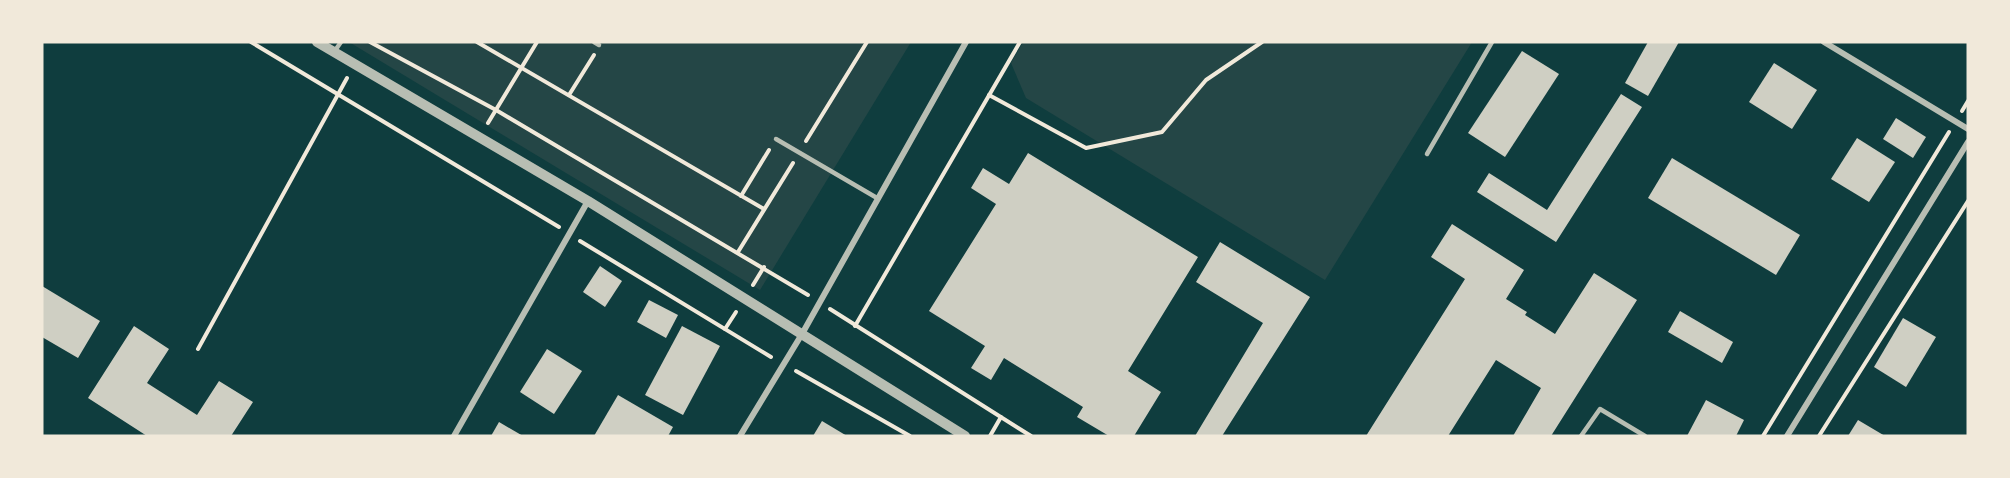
<svg xmlns="http://www.w3.org/2000/svg" width="2010" height="478" font-family="Montserrat,sans-serif">
  <style>
    .green { fill: #244646 }
    .building { fill: #cfcfc3 }
    .lines { fill: none; stroke-linecap: round; stroke-linejoin: round }
    .path { stroke: #f1e9da; stroke-width: 4 }
    .service { stroke: #b8beb3; stroke-width: 4.5 }
    .minor { stroke: #b8beb3; stroke-width: 6 }
    .tertiary { stroke: #b8beb3; stroke-width: 10 }
  </style>
  <rect width="100%" height="100%" fill="#0f3d3e"/>
  <!-- green -->
  <g class="green">
    <path d="M349,42H911L760,290Z"/>
    <path d="M1023,42H1472L1325,280L1026,98L1011,63Z"/>
  </g>
  <!-- building -->
  <g class="building">
    <path d="M1648,42H1679L1648,96L1625,83Z"/>
    <path d="M1522,51L1559,74L1505,157L1468,133Z"/>
    <path d="M1774,63L1817,90L1792,129L1749,102Z"/>
    <path d="M1621,94L1642,107L1556,242L1477,192L1489,173L1547,210Z"/>
    <path d="M1896,118L1926,137L1913,158L1883,139Z"/>
    <path d="M1857,138L1895,162L1869,202L1831,179Z"/>
    <path d="M1028,153L1198,257L1128,371L1161,392L1134,436H1109L1077,417L1083,407L1004,358L991,380L971,368L985,346L929,311L996,204L971,188L983,168L1009,184Z"/>
    <path d="M1672,158L1800,235L1776,275L1648,198Z"/>
    <path d="M1452,224L1524,270L1506,299L1527,312L1525,315L1555,334L1594,273L1637,300L1551,436H1513L1541,388L1496,360L1448,436H1366L1465,279L1431,257Z"/>
    <path d="M1220,242L1310,297L1222,436H1195L1263,323L1196,282Z"/>
    <path d="M600,266L622,281L605,307L583,292Z"/>
    <path d="M42,286L100,321L78,358L42,337Z"/>
    <path d="M649,300L678,315L666,338L637,322Z"/>
    <path d="M1680,311L1733,342L1722,363L1668,332Z"/>
    <path d="M1903,318L1936,337L1906,387L1874,367Z"/>
    <path d="M134,326L169,349L147,383L197,415L219,381L253,402L231,436H147L88,398Z"/>
    <path d="M682,326L720,346L683,415L645,395Z"/>
    <path d="M547,349L582,371L554,414L520,392Z"/>
    <path d="M618,395L673,427L668,436H594Z"/>
    <path d="M1706,400L1744,420L1736,436H1687Z"/>
    <path d="M1858,420L1885,436H1848Z"/>
    <path d="M822,421L847,436H813Z"/>
    <path d="M499,422L523,436H491Z"/>
  </g>
  <g class="lines">
    <!-- path -->
    <g class="path">
      <path d="M251,42L559,227"/>
      <path d="M370,42L496,110L808,295"/>
      <path d="M477,42L764,209"/>
      <path d="M569,95L594,55"/>
      <path d="M989,95L1086,148L1162,132L1206,80L1262,42"/>
      <path d="M1962,111L1968,101"/>
      <path d="M488,123L537,42"/>
      <path d="M806,141L867,42"/>
      <path d="M741,196L769,150"/>
      <path d="M580,241L771,357"/>
      <path d="M738,252L793,163"/>
      <path d="M753,285L764,267"/>
      <path d="M830,309L1031,436"/>
      <path d="M855,326L1020,42"/>
      <path d="M725,329L736,312"/>
      <path d="M198,349L347,78"/>
      <path d="M796,371L910,436"/>
      <path d="M990,436L1001,417"/>
      <path d="M1763,436L1949,132"/>
      <path d="M1819,436L1968,201"/>
    </g>
    <!-- service -->
    <g class="service">
      <path d="M594,42L599,45"/>
      <path d="M334,52L341,42"/>
      <path d="M776,139L877,198"/>
      <path d="M1427,154L1492,42"/>
      <path d="M1581,436L1600,409L1645,436"/>
    </g>
    <!-- minor -->
    <g class="minor">
      <path d="M1824,42L1968,129"/>
      <path d="M454,436L588,201"/>
      <path d="M740,436L802,334L966,42"/>
      <path d="M1787,436L1968,142"/>
    </g>
    <!-- tertiary -->
    <path class="tertiary" d="M317,42L588,201L965,436"/>
  </g>
  <!-- border -->
  <rect width="2010" height="478" fill="none" stroke="#f1e9da" stroke-width="87"/>
</svg>
